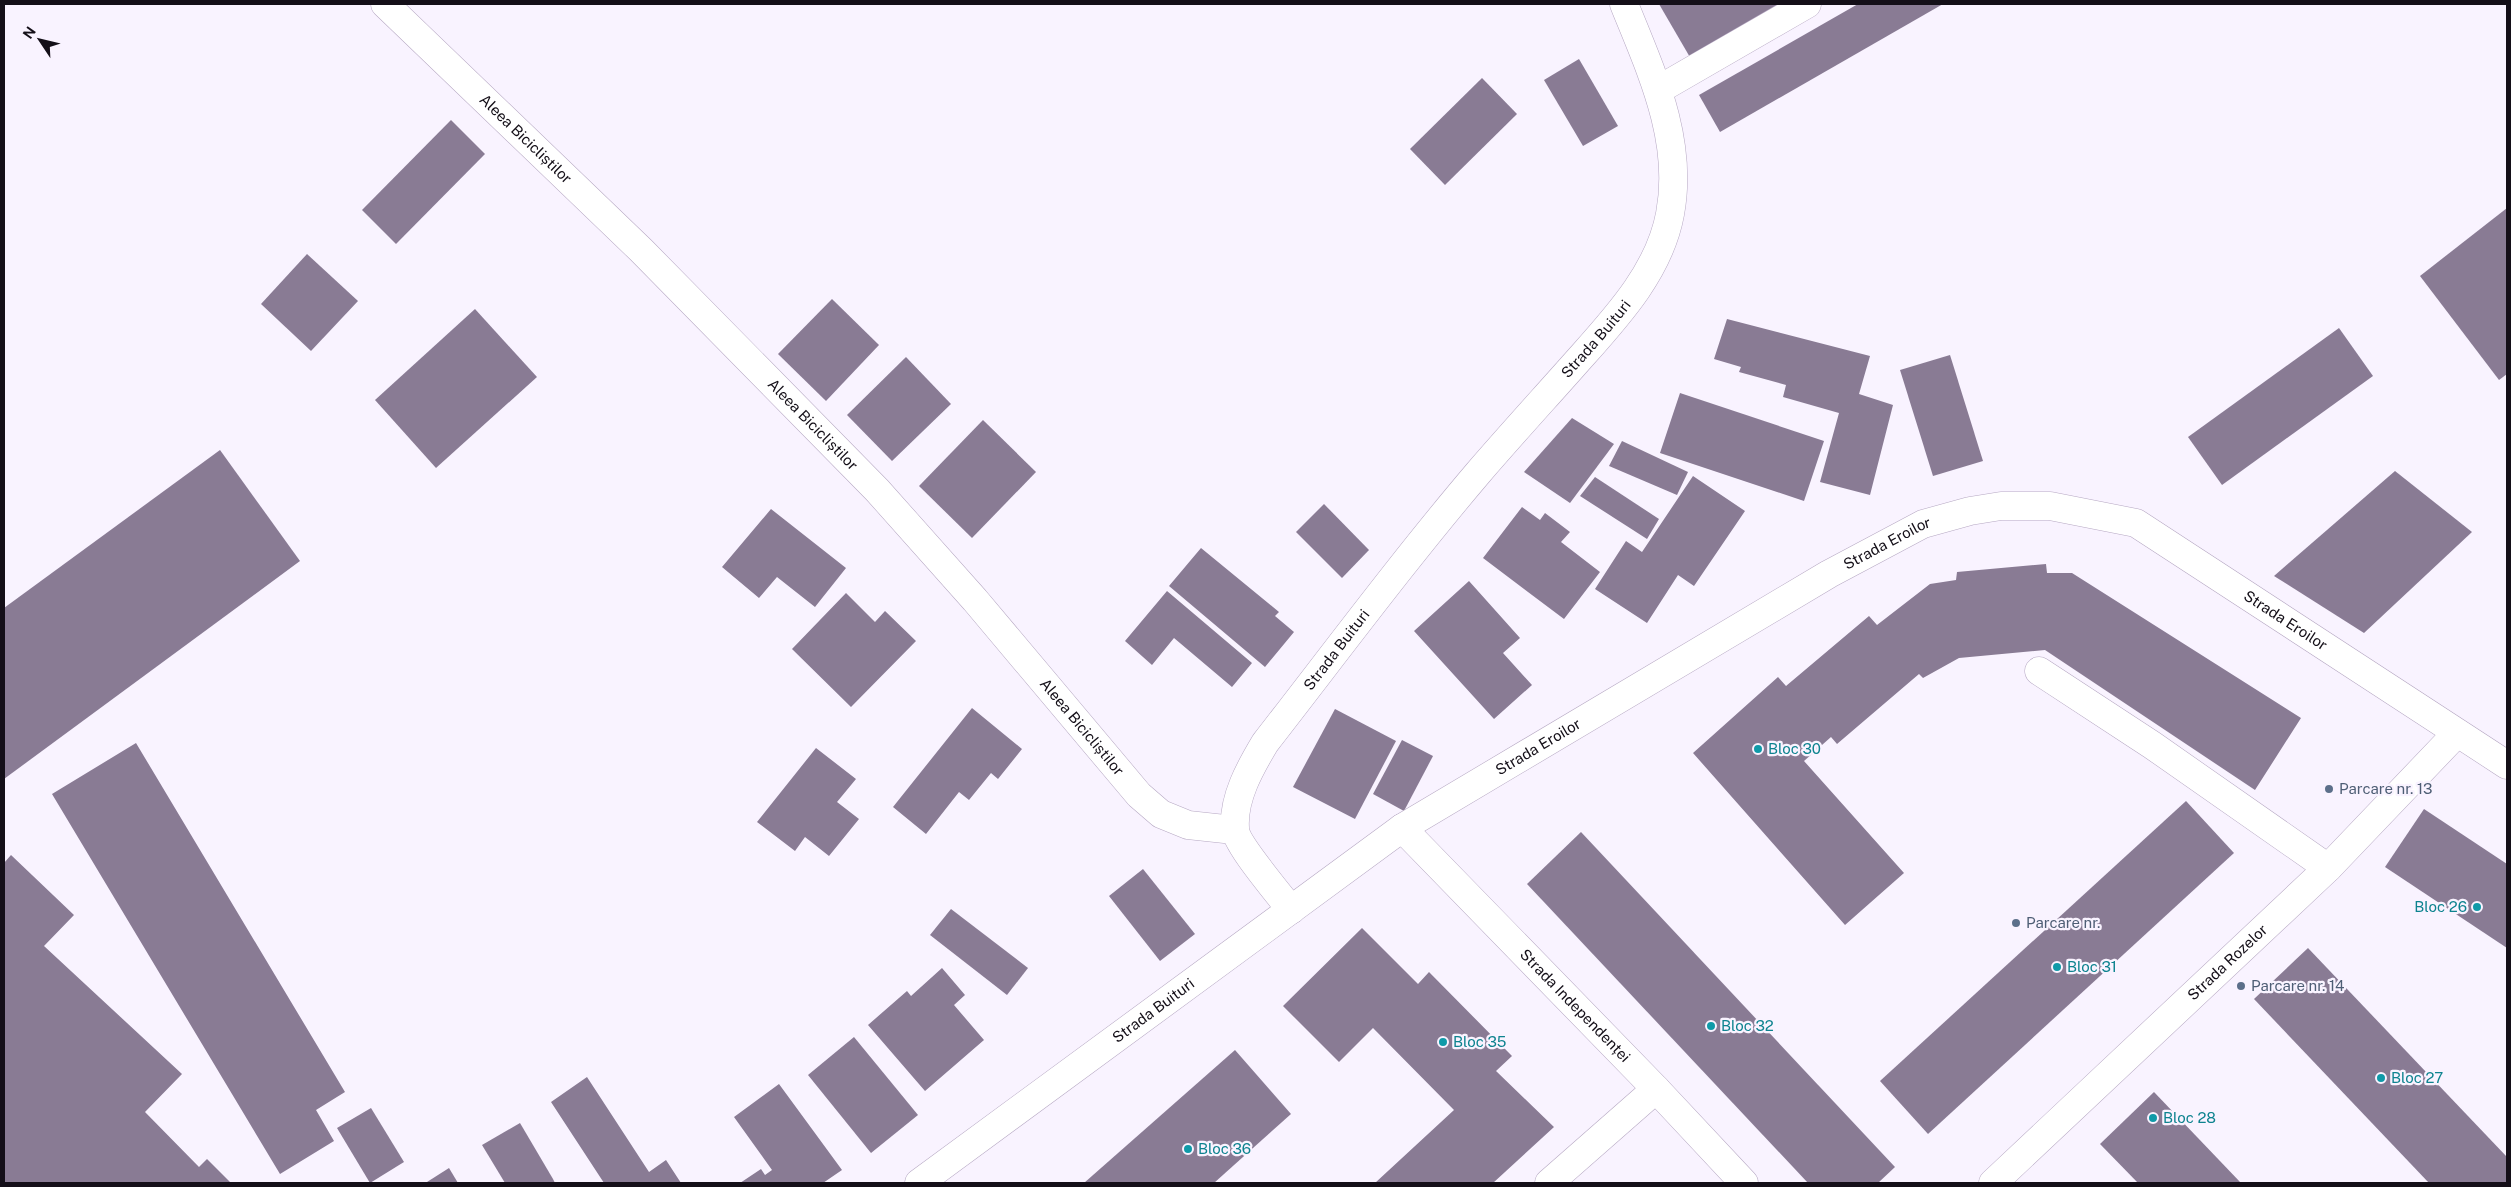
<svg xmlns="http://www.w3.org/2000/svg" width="2511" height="1187" font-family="'Public Sans',sans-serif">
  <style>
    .building { fill: #897b94 }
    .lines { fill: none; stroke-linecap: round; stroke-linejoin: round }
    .minor-casing { stroke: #b6a8c3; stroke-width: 29 }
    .minor { stroke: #fff; stroke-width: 28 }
    .culture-dot { fill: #0f9aa8; stroke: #f9f3ff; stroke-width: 2 }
    .service-dot { fill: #5c6f8a; stroke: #f9f3ff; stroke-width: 2 }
    .labels { text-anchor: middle; stroke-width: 4.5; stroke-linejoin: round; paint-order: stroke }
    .street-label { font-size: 15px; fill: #140f18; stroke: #f9f3ff }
    .culture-label { font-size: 15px; fill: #0d838f; stroke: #f9f3ff; text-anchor: start }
    .service-label { font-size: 15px; fill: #4e5e75; stroke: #f9f3ff; text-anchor: start }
  </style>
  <rect width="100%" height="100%" fill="#f9f3ff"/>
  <!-- building -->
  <g class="building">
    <path d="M1659,4H1786L1691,59Z"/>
    <path d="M1858,4H1943L1720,132L1699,95Z"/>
    <path d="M1579,59L1618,126L1583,146L1544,80Z"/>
    <path d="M1482,78L1517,114L1445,185L1410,149Z"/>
    <path d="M451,120L485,154L396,244L362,210Z"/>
    <path d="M2507,208V374L2499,380L2420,276Z"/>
    <path d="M307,254L358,301L311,351L261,304Z"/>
    <path d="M832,299L879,345L826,401L778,354Z"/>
    <path d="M475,309L537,377L436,468L375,400Z"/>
    <path d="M1727,319L1870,356L1859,394L1893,405L1870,495L1820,482L1839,413L1783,397L1786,385L1739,372L1741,367L1714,359Z"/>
    <path d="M2339,328L2373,376L2222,485L2188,437Z"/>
    <path d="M1950,355L1983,461L1933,476L1900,370Z"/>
    <path d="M906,357L951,404L892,461L847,415Z"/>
    <path d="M1680,393L1824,441L1804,501L1660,453Z"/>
    <path d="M1572,418L1614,444L1570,503L1524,472Z"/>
    <path d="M983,420L1036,472L972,538L919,486Z"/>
    <path d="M1622,441L1688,472L1677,495L1609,466Z"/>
    <path d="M220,450L300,561L4,779V608Z"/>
    <path d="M2395,471L2472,532L2364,633L2274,576Z"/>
    <path d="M1693,476L1745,511L1694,586L1678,575L1647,623L1595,589L1626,541L1642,552Z"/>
    <path d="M1595,477L1659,519L1647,539L1580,496Z"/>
    <path d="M1324,504L1369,550L1342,578L1296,532Z"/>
    <path d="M1522,507L1540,520L1545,513L1570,532L1561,542L1600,572L1564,619L1483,558Z"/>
    <path d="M771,509L846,568L815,607L777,577L759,598L722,567Z"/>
    <path d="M1201,548L1279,612L1275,616L1294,632L1265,667L1169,586Z"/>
    <path d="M2046,564L2047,573H2072L2301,718L2255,790L2045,650L1959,658L1923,678L1919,674L1837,744L1831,737L1804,761L1904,873L1845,925L1693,753L1778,677L1786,686L1869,616L1877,625L1930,584L1956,580L1957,572Z"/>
    <path d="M1469,581L1520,638L1503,653L1532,685L1494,719L1414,631Z"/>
    <path d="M1167,591L1252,663L1232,687L1174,638L1152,665L1125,641Z"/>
    <path d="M846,593L875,622L885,611L916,641L851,707L792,649Z"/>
    <path d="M972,708L1022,749L998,779L991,773L969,800L959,792L926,834L893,807Z"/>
    <path d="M1335,709L1396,741L1355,819L1293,787Z"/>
    <path d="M1402,740L1433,756L1404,811L1373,794Z"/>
    <path d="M136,743L345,1092L316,1110L334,1141L280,1174L52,794Z"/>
    <path d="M816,748L856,779L837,802L859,819L829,856L805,837L795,851L757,822Z"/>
    <path d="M2186,801L2234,853L1928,1134L1880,1081Z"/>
    <path d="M2424,809L2507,864V948L2385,867Z"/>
    <path d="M1581,832L1895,1167L1878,1183H1808L1527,884Z"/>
    <path d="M11,855L74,915L44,946L182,1074L145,1112L199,1167L207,1159L231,1183H4V863Z"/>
    <path d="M1143,869L1195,934L1160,961L1109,896Z"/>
    <path d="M951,909L1028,968L1007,995L930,935Z"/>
    <path d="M1362,928L1418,984L1429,972L1512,1056L1496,1071L1554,1127L1493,1183H1375L1454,1110L1373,1028L1339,1062L1283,1006Z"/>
    <path d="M2308,948L2507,1157V1183H2429L2254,999Z"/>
    <path d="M942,968L965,995L954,1005L984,1040L925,1091L868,1025L907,991L911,996Z"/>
    <path d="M854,1037L918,1115L871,1153L808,1075Z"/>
    <path d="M1235,1050L1291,1114L1214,1183H1084Z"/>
    <path d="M587,1077L649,1172L666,1160L681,1183H604L551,1102Z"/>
    <path d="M779,1084L842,1170L823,1183H740L761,1169L765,1175L772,1170L734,1117Z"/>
    <path d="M2154,1092L2241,1183H2138L2100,1144Z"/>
    <path d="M371,1108L404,1162L370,1183L337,1128Z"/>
    <path d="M520,1123L553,1179L555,1183H505L482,1145Z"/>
    <path d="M449,1168L458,1183H427V1182Z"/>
  </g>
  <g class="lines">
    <defs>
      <g id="minor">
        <path id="s1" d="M385,4L641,250L877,490L975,600L1139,795L1161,814L1188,825L1234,830"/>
        <path d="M1658,90L1807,4"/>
        <path d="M2039,671L2152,745L2328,868"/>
        <path id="s2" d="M1402,828L1656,1089L1744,1183"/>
        <path id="s3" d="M1291,910C1280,895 1235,843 1235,828C1233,798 1250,768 1265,743C1335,653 1404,560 1478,473C1509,437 1541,402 1573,366C1612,322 1659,274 1670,214C1684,140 1651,71 1624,4"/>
        <path id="s4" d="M919,1183L1402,828L1829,574L1923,524L1970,511L2001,506H2050L2136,523L2507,765"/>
        <path d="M1549,1183L1656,1089"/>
        <path id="s5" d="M1993,1183L2328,868L2457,733"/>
      </g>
    </defs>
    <!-- minor casing -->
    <use href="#minor" class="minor-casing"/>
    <!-- minor -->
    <use href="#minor" class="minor"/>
  </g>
  <!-- markers -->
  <g class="culture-dot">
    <circle cx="1758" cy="749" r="5"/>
    <circle cx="2477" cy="907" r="5"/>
    <circle cx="2057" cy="967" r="5"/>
    <circle cx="1711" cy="1026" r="5"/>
    <circle cx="1443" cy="1042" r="5"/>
    <circle cx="2381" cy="1078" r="5"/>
    <circle cx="2153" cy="1118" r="5"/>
    <circle cx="1188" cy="1149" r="5"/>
  </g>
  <g class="service-dot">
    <circle cx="2329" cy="789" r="5"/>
    <circle cx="2016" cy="923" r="5"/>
    <circle cx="2241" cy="986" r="5"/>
  </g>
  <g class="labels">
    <!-- street labels -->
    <g class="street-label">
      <text dy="5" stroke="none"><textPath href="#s1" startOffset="195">Aleea Bicicliștilor</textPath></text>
      <text dy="5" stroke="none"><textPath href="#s3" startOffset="714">Strada Buituri</textPath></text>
      <text dy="5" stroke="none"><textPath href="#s1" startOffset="600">Aleea Bicicliștilor</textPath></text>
      <text dy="5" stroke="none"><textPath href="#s4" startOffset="1162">Strada Eroilor</textPath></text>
      <text dy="5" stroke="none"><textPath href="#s4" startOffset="1598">Strada Eroilor</textPath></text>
      <text dy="5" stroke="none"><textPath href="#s3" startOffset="309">Strada Buituri</textPath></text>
      <text dy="5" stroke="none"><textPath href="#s1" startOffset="1005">Aleea Bicicliștilor</textPath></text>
      <text dy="5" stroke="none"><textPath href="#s4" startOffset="758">Strada Eroilor</textPath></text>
      <text dy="5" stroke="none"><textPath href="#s5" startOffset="322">Strada Rozelor</textPath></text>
      <text dy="5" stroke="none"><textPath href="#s2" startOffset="248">Strada Independenței</textPath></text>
      <text dy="5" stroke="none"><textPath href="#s4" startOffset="291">Strada Buituri</textPath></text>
    </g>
    <!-- culture labels -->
    <g class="culture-label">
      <text x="1768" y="754">Bloc 30</text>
      <text x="2467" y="912" text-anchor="end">Bloc 26</text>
      <text x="2067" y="972">Bloc 31</text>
      <text x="1721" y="1031">Bloc 32</text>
      <text x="1453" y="1047">Bloc 35</text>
      <text x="2391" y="1083">Bloc 27</text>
      <text x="2163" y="1123">Bloc 28</text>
      <text x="1198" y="1154">Bloc 36</text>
    </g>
    <!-- service labels -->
    <g class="service-label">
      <text x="2339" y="794">Parcare nr. 13</text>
      <text x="2026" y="928">Parcare nr.</text>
      <text x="2251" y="991">Parcare nr. 14</text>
    </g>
  </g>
  <!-- border -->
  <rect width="2511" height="1187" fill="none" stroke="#140f18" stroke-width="10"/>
  <!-- north arrow -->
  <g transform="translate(40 40) rotate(305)" stroke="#f9f3ff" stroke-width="4" paint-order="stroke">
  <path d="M0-4L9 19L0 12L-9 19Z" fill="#140f18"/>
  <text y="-8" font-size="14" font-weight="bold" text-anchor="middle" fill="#140f18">N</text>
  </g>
</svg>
